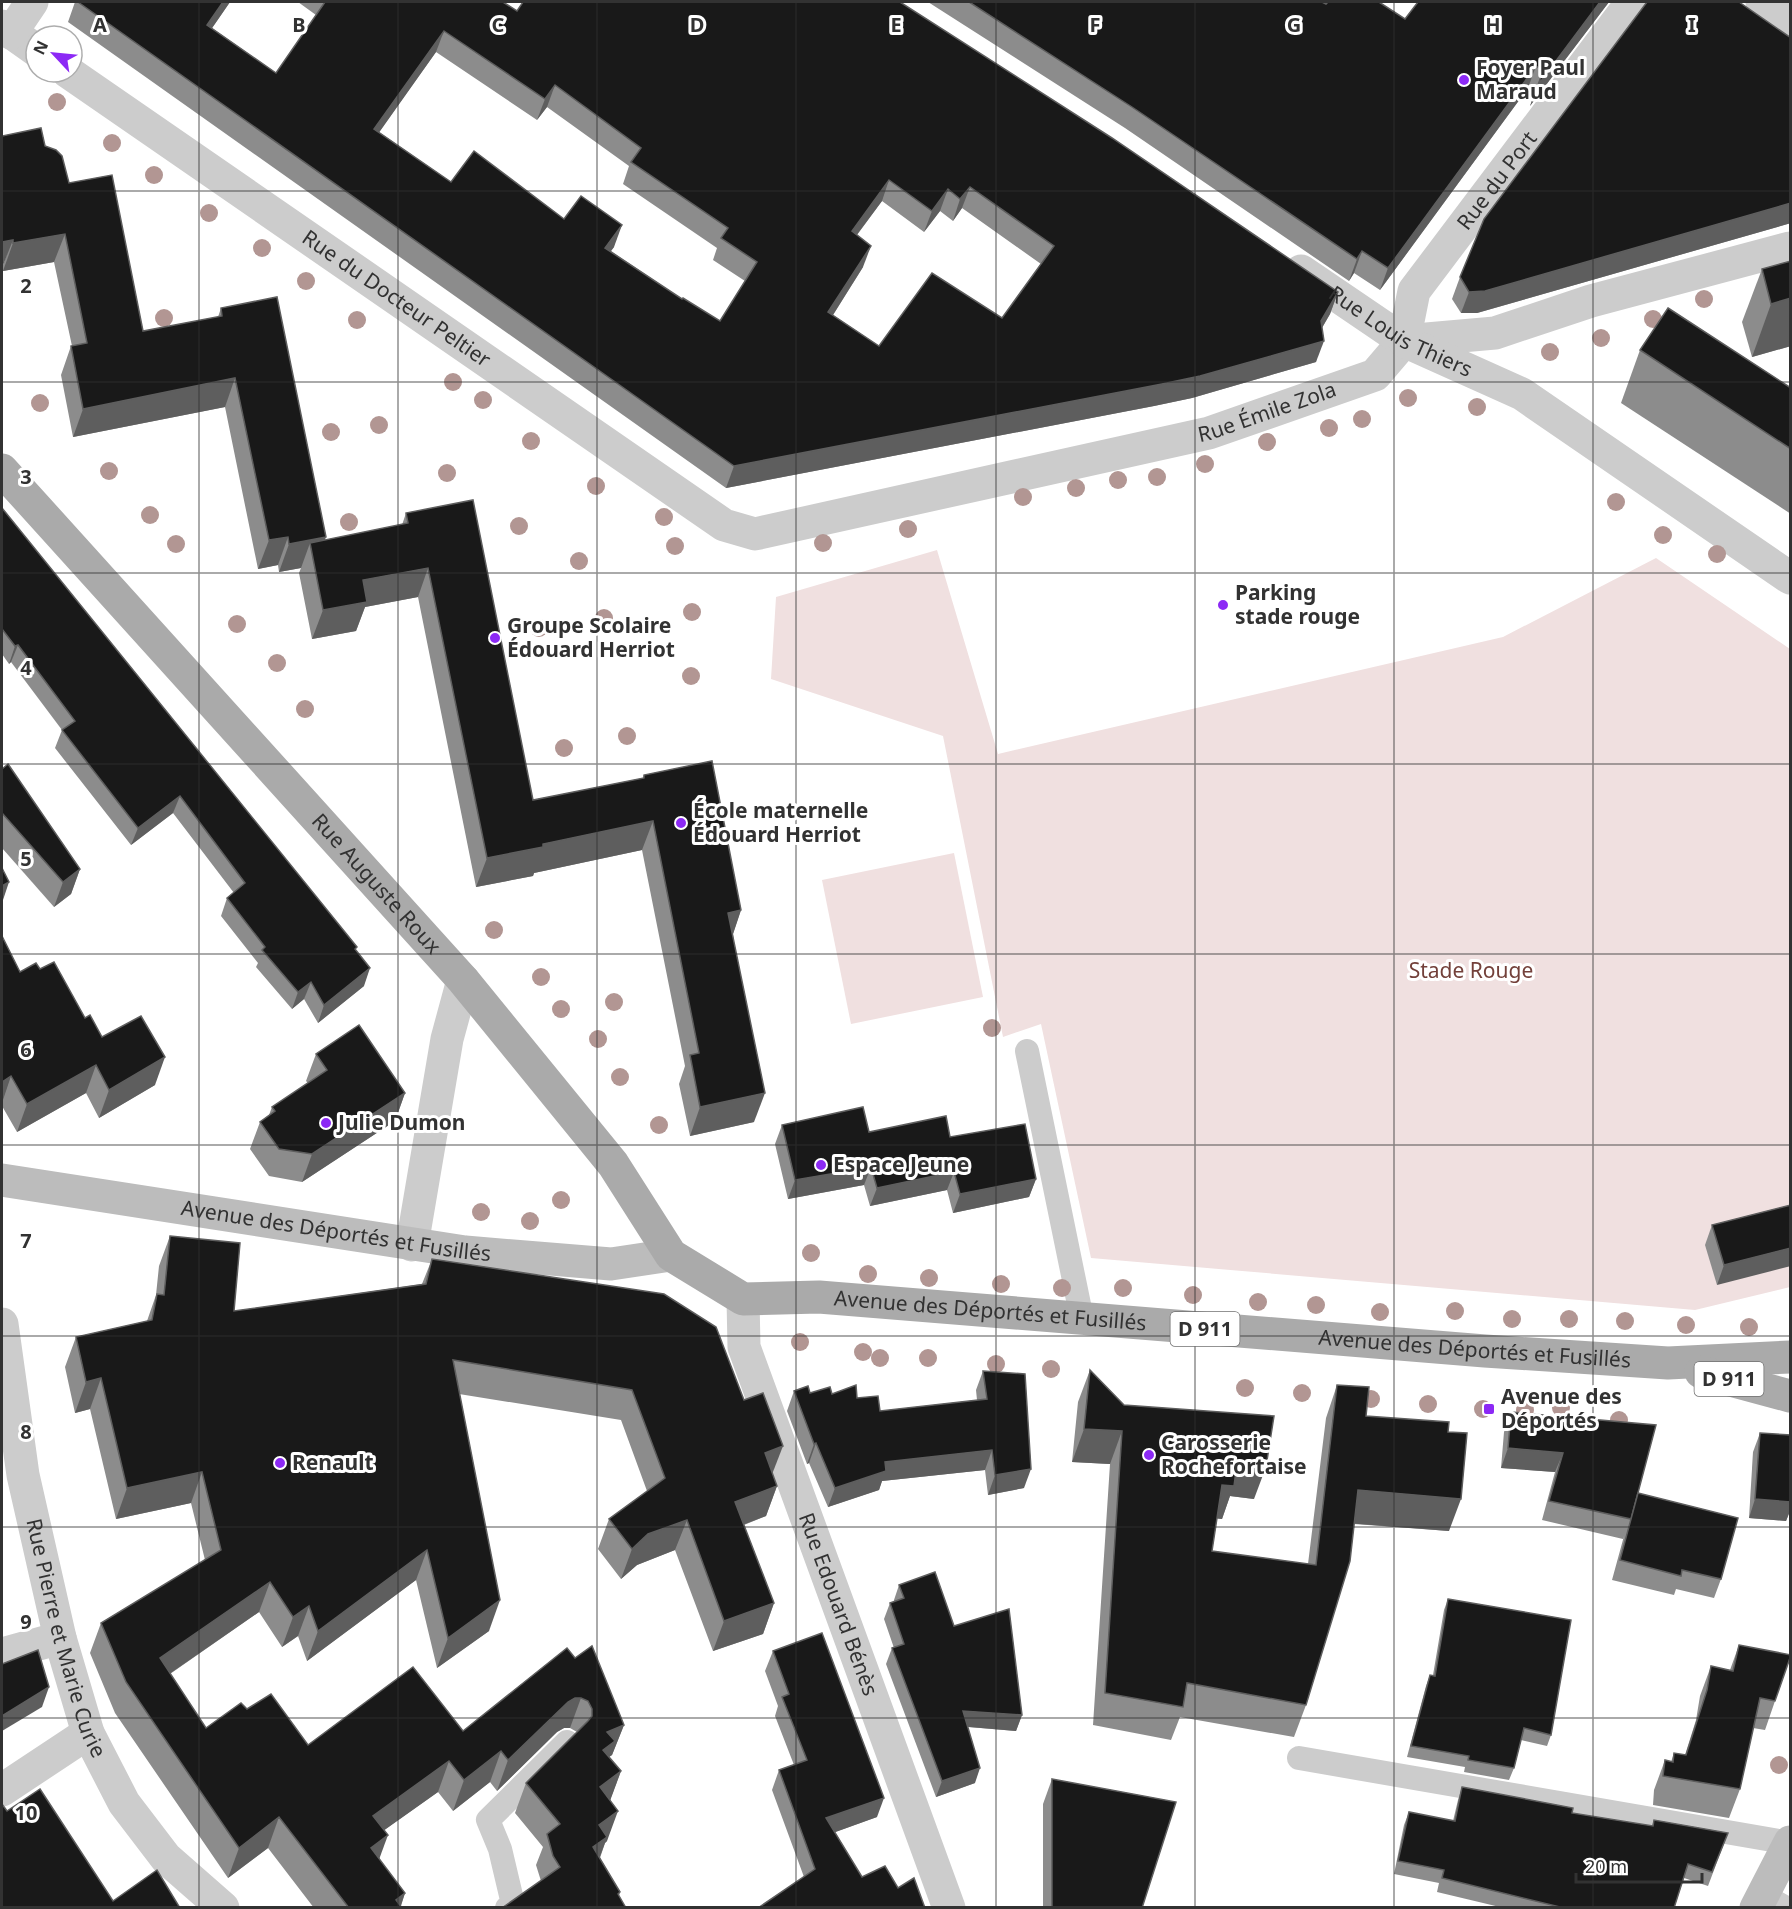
<svg xmlns="http://www.w3.org/2000/svg" width="1792" height="1909" font-family="'Noto Sans',sans-serif">
  <style>
    .green { fill: #f0e0e0 }
    .lines { fill: none; stroke-linecap: round; stroke-linejoin: round }
    .lane { stroke: #ccc; stroke-width: 24 }
    .street { stroke: #ccc; stroke-width: 33 }
    .secondary { stroke: #bcbcbc; stroke-width: 33 }
    .primary { stroke: #aaa; stroke-width: 33 }
    .tree { fill: #b29693 }
    .wall { fill: #8c8c8c; fill-rule: evenodd }
    .shaded-wall { fill: #5e5e5e }
    .building { fill: #191919; stroke: #5e5e5e; stroke-width: 1.5; fill-rule: evenodd }
    .grid { fill: none; stroke: #323232; stroke-width: 1.5; stroke-opacity: 0.55 }
    .poi-dot { fill: #8c29f5; stroke: #fff; stroke-width: 2 }
    .labels { text-anchor: middle; stroke-width: 6; stroke-linejoin: round; paint-order: stroke }
    .shield { fill: #fff; stroke: #707070; stroke-width: 1.5 }
    .shield-label { font-size: 20px; font-weight: bold; fill: #323232 }
    .poi-label { font-size: 21px; font-weight: bold; fill: #323232; stroke: #fff; text-anchor: start }
    .street-label { font-size: 21px; fill: #323232; stroke: #fff }
    .park-label { font-size: 21px; fill: #73403a; stroke: #fff }
    .grid-label { font-size: 20px; text-anchor: middle; font-weight: bold; fill: #323232; stroke: #fff; stroke-width: 6; stroke-linejoin: round; paint-order: stroke }
  </style>
  <rect width="100%" height="100%" fill="#fff"/>
  <!-- green -->
  <g class="green">
    <path d="M937,550L998,754L1503,637L1656,558L1790,649V1287L1695,1310L1091,1258L1041,1024L1003,1037L943,736L771,679L776,597Z"/>
    <path d="M954,853L983,997L851,1024L822,880Z"/>
  </g>
  <g class="lines">
    <!-- lane -->
    <g class="lane">
      <path d="M1027,1051L1082,1319"/>
      <path d="M1299,1758L1790,1843"/>
      <path d="M1763,1895L1786,1908"/>
      <path d="M507,1908L513,1904L500,1849L488,1820L567,1742"/>
    </g>
    <!-- street -->
    <g class="street">
      <path d="M1762,2L1790,21"/>
      <path d="M2,26L36,50"/>
      <path d="M11,33L32,2"/>
      <path id="s1" d="M68,72L724,525L755,534L1209,433L1375,375L1404,341L1495,333L1591,301L1790,248"/>
      <path id="s2" d="M1301,271L1404,341L1522,394L1790,578"/>
      <path id="s3" d="M1404,341L1414,291L1632,2"/>
      <path d="M412,1245L447,1039L463,980"/>
      <path id="s4" d="M743,1299L744,1347L949,1908"/>
      <path id="s5" d="M2,1324L23,1475L60,1638L88,1733L124,1803L166,1858L223,1908"/>
      <path d="M2,1654L60,1638"/>
      <path d="M2,1790L88,1733"/>
    </g>
    <!-- secondary -->
    <g class="secondary">
      <path id="s6" d="M2,1180L465,1252L611,1264L671,1255"/>
      <path d="M1756,1908L1790,1842"/>
    </g>
    <!-- primary -->
    <g class="primary">
      <path id="s7" d="M2,470L463,980L613,1164L671,1255L743,1299L819,1297L1485,1351L1668,1363L1790,1357"/>
      <path d="M1701,1372L1790,1396"/>
    </g>
  </g>
  <!-- trees -->
  <g class="tree">
    <circle cx="57" cy="102" r="9"/>
    <circle cx="112" cy="143" r="9"/>
    <circle cx="154" cy="175" r="9"/>
    <circle cx="209" cy="213" r="9"/>
    <circle cx="262" cy="248" r="9"/>
    <circle cx="306" cy="281" r="9"/>
    <circle cx="1704" cy="299" r="9"/>
    <circle cx="164" cy="318" r="9"/>
    <circle cx="1653" cy="319" r="9"/>
    <circle cx="357" cy="320" r="9"/>
    <circle cx="1601" cy="338" r="9"/>
    <circle cx="1550" cy="352" r="9"/>
    <circle cx="453" cy="382" r="9"/>
    <circle cx="1408" cy="398" r="9"/>
    <circle cx="483" cy="400" r="9"/>
    <circle cx="40" cy="403" r="9"/>
    <circle cx="1477" cy="407" r="9"/>
    <circle cx="1362" cy="419" r="9"/>
    <circle cx="379" cy="425" r="9"/>
    <circle cx="1329" cy="428" r="9"/>
    <circle cx="331" cy="432" r="9"/>
    <circle cx="531" cy="441" r="9"/>
    <circle cx="1267" cy="442" r="9"/>
    <circle cx="1205" cy="464" r="9"/>
    <circle cx="109" cy="471" r="9"/>
    <circle cx="447" cy="473" r="9"/>
    <circle cx="1157" cy="477" r="9"/>
    <circle cx="1118" cy="480" r="9"/>
    <circle cx="596" cy="486" r="9"/>
    <circle cx="1076" cy="488" r="9"/>
    <circle cx="1023" cy="497" r="9"/>
    <circle cx="1616" cy="502" r="9"/>
    <circle cx="150" cy="515" r="9"/>
    <circle cx="664" cy="517" r="9"/>
    <circle cx="349" cy="522" r="9"/>
    <circle cx="519" cy="526" r="9"/>
    <circle cx="908" cy="529" r="9"/>
    <circle cx="1663" cy="535" r="9"/>
    <circle cx="823" cy="543" r="9"/>
    <circle cx="176" cy="544" r="9"/>
    <circle cx="675" cy="546" r="9"/>
    <circle cx="1717" cy="554" r="9"/>
    <circle cx="579" cy="561" r="9"/>
    <circle cx="692" cy="612" r="9"/>
    <circle cx="604" cy="618" r="9"/>
    <circle cx="237" cy="624" r="9"/>
    <circle cx="539" cy="628" r="9"/>
    <circle cx="277" cy="663" r="9"/>
    <circle cx="691" cy="676" r="9"/>
    <circle cx="305" cy="709" r="9"/>
    <circle cx="627" cy="736" r="9"/>
    <circle cx="564" cy="748" r="9"/>
    <circle cx="494" cy="930" r="9"/>
    <circle cx="541" cy="977" r="9"/>
    <circle cx="614" cy="1002" r="9"/>
    <circle cx="561" cy="1009" r="9"/>
    <circle cx="992" cy="1028" r="9"/>
    <circle cx="598" cy="1039" r="9"/>
    <circle cx="620" cy="1077" r="9"/>
    <circle cx="659" cy="1125" r="9"/>
    <circle cx="561" cy="1200" r="9"/>
    <circle cx="481" cy="1212" r="9"/>
    <circle cx="530" cy="1221" r="9"/>
    <circle cx="811" cy="1253" r="9"/>
    <circle cx="868" cy="1274" r="9"/>
    <circle cx="929" cy="1278" r="9"/>
    <circle cx="1001" cy="1284" r="9"/>
    <circle cx="1062" cy="1288" r="9"/>
    <circle cx="1123" cy="1288" r="9"/>
    <circle cx="1193" cy="1295" r="9"/>
    <circle cx="1258" cy="1302" r="9"/>
    <circle cx="1316" cy="1305" r="9"/>
    <circle cx="1455" cy="1311" r="9"/>
    <circle cx="1380" cy="1312" r="9"/>
    <circle cx="1512" cy="1319" r="9"/>
    <circle cx="1569" cy="1319" r="9"/>
    <circle cx="1625" cy="1321" r="9"/>
    <circle cx="1686" cy="1325" r="9"/>
    <circle cx="1749" cy="1327" r="9"/>
    <circle cx="800" cy="1342" r="9"/>
    <circle cx="863" cy="1352" r="9"/>
    <circle cx="880" cy="1358" r="9"/>
    <circle cx="928" cy="1358" r="9"/>
    <circle cx="996" cy="1364" r="9"/>
    <circle cx="1051" cy="1369" r="9"/>
    <circle cx="1245" cy="1388" r="9"/>
    <circle cx="1302" cy="1393" r="9"/>
    <circle cx="1371" cy="1399" r="9"/>
    <circle cx="1428" cy="1404" r="9"/>
    <circle cx="1561" cy="1408" r="9"/>
    <circle cx="1483" cy="1409" r="9"/>
    <circle cx="1525" cy="1410" r="9"/>
    <circle cx="1619" cy="1420" r="9"/>
    <circle cx="1779" cy="1765" r="9"/>
  </g>
  <!-- wall -->
  <g class="wall">
    <path d="M75,2H230L212,28L276,73L316,15L298,2H503L517,11L1338,292L1330,314L1322,328L1316,362L1192,398L1154,406L726,488L68,22ZM436,52L537,120L547,107L629,166L623,184L717,248L713,260L745,281L720,321L682,299L611,251L614,247L564,219L451,182L379,132ZM882,201L924,232L940,211L953,221L962,208L1041,264L1002,318L879,346L833,315L863,267L857,235Z"/>
    <path d="M928,2H1322L1326,4L1405,19L1418,2H1609L1530,106L1535,92L1528,88L1380,290L1354,273L1349,281L1125,128Z"/>
    <path d="M1791,38V223L1477,313H1461L1452,299L1460,277Z"/>
    <path d="M45,146L69,183L143,331L218,317L221,308L325,540L402,525L406,513L533,800L643,778L644,775L741,910L733,934L754,1122L690,1136L679,1084L685,1066L642,850L534,873L533,876L476,887L418,597L365,607L356,631L312,639L299,573L301,568L279,572L278,565L258,569L225,407L73,437L61,375L71,346H72L54,262L3,271L2,268Z"/>
    <path d="M1791,261V346L1752,357L1742,322L1762,269Z"/>
    <path d="M1640,350L1791,388V514L1621,403Z"/>
    <path d="M2,508L357,947L355,950L364,986L318,1023L304,999L292,1009L256,967L258,963L221,916L227,898L234,893L173,813L131,845L55,748L62,730L11,662L9,664L2,654Z"/>
    <path d="M2,769L80,869L71,894L54,907L2,848Z"/>
    <path d="M2,936L20,972L40,969L102,1037L155,1085L99,1118L86,1093L17,1132L2,1106Z"/>
    <path d="M316,1054L405,1093L395,1121L302,1182L269,1176L250,1149L260,1122L269,1115L272,1107L308,1083L306,1081Z"/>
    <path d="M782,1125L950,1137L1036,1179L1029,1197L953,1213L947,1190L870,1206L864,1185L788,1199L775,1144Z"/>
    <path d="M1791,1205L1717,1285L1705,1245L1712,1225Z"/>
    <path d="M170,1236L234,1311L422,1284L432,1259L772,1474L777,1486L766,1516L744,1525L774,1603L763,1634L713,1651L675,1550L637,1565L621,1579L598,1549L609,1519L647,1491L621,1420L459,1394L489,1631L437,1668L416,1580L307,1661L298,1636L282,1647L259,1612L170,1674L206,1728L247,1709L308,1745L463,1731L567,1648L624,1725L612,1755L609,1757L621,1771L610,1800L607,1841L605,1843L600,1858L620,1892L619,1896L541,1881L536,1865L543,1847L515,1813L526,1783L577,1732L570,1728H564L557,1732L497,1791L490,1782L453,1811L438,1792L384,1830L379,1859L405,1893L401,1906L402,1908H314L268,1848L228,1878L115,1713L90,1653L101,1623L205,1560L191,1503L116,1519L90,1409L75,1413L65,1367L76,1337L147,1321L156,1295L159,1266Z"/>
    <path d="M1090,1370L1124,1405L1254,1499L1230,1496L1222,1519L1217,1518L1212,1551L1308,1564L1326,1418L1337,1385L1366,1416L1448,1432L1449,1531L1354,1524L1306,1705L1294,1737L1180,1717L1171,1740L1093,1725L1110,1464L1072,1462L1078,1402Z"/>
    <path d="M983,1371L1024,1488L988,1495L985,1470L882,1481L879,1490L828,1507L809,1463L807,1464L787,1411L794,1391L810,1393L832,1394L857,1398L880,1411L977,1400L976,1390Z"/>
    <path d="M1511,1412L1637,1496L1721,1579L1714,1598L1676,1589L1674,1595L1612,1580L1624,1536L1623,1539L1542,1520L1555,1472L1501,1468L1504,1432Z"/>
    <path d="M1760,1433L1790,1511L1786,1521L1749,1518L1753,1452Z"/>
    <path d="M899,1585L954,1626L1022,1715L1016,1731L968,1727L975,1783L936,1797L886,1664L892,1648H894L884,1619L890,1603L894,1602V1600Z"/>
    <path d="M1448,1599L1551,1735L1547,1746L1521,1740L1514,1768L1509,1780L1464,1772L1465,1767L1407,1757L1426,1686L1430,1675H1433L1444,1610Z"/>
    <path d="M1739,1645L1775,1701L1765,1730L1753,1728L1740,1789L1729,1818L1653,1805L1654,1790L1665,1760L1671,1762L1674,1753L1685,1755L1696,1720L1700,1696L1711,1666L1730,1670Z"/>
    <path d="M773,1651L877,1817L835,1832L862,1877L898,1888L804,1877L772,1790L779,1770L794,1765L775,1716L778,1706L765,1671Z"/>
    <path d="M1052,1779L1142,1908H1043V1804Z"/>
    <path d="M1462,1787L1572,1813L1652,1826L1654,1820L1728,1833L1708,1886L1684,1878L1674,1908H1504L1437,1892L1439,1883L1394,1874L1404,1825L1409,1812L1453,1821L1458,1800Z"/>
  </g>
  <!-- shaded-wall -->
  <g class="shaded-wall">
    <path d="M223,2H230L199,47L207,25Z"/>
    <path d="M1600,2H1609L1530,106L1538,85Z"/>
    <path d="M444,31L436,52L366,151L374,129Z"/>
    <path d="M1536,66L1528,88L1380,290L1388,268Z"/>
    <path d="M555,85L547,107L537,120L545,99Z"/>
    <path d="M889,180L882,201L844,252L852,231Z"/>
    <path d="M970,187L962,208L953,221L960,199Z"/>
    <path d="M948,189L940,211L924,232L932,211Z"/>
    <path d="M1791,203V223L1477,313H1461L1469,292Z"/>
    <path d="M622,225L614,247L597,269L605,248Z"/>
    <path d="M65,234L54,262L3,271L13,243Z"/>
    <path d="M13,240L2,268V242Z"/>
    <path d="M871,246L863,267L821,334L828,312Z"/>
    <path d="M1362,251L1354,273L1349,281L1357,259Z"/>
    <path d="M1338,292L1330,314L1313,343L1321,321Z"/>
    <path d="M1791,298V346L1752,357L1771,304Z"/>
    <path d="M1324,341L1316,362L1192,398L1154,406L726,488L734,466Z"/>
    <path d="M235,378L225,407L73,437L83,409Z"/>
    <path d="M288,537L278,565L258,569L269,540Z"/>
    <path d="M326,537L316,565L310,543L301,568L279,572L289,544Z"/>
    <path d="M428,568L418,597L365,607L356,631L312,639L323,610L363,580Z"/>
    <path d="M18,645L11,662L9,664L15,646Z"/>
    <path d="M180,796L173,813L131,845L138,828Z"/>
    <path d="M653,821L642,850L534,873L533,876L476,887L487,858L543,844Z"/>
    <path d="M80,869L71,894L54,907L63,882Z"/>
    <path d="M9,882L2,903V886Z"/>
    <path d="M741,910L731,940L728,913Z"/>
    <path d="M370,968L364,986L318,1023L324,1005Z"/>
    <path d="M311,982L304,999L292,1009L298,992Z"/>
    <path d="M165,1057L155,1085L99,1118L109,1090Z"/>
    <path d="M96,1065L86,1093L17,1132L27,1104Z"/>
    <path d="M11,1076L2,1103V1082Z"/>
    <path d="M405,1093L395,1121L302,1182L312,1154Z"/>
    <path d="M765,1093L754,1122L690,1136L700,1107Z"/>
    <path d="M871,1167L864,1185L788,1199L795,1180Z"/>
    <path d="M954,1172L947,1190L870,1206L877,1188Z"/>
    <path d="M1036,1179L1029,1197L953,1213L960,1194Z"/>
    <path d="M1791,1248V1266L1717,1285L1724,1265Z"/>
    <path d="M101,1378L90,1409L75,1413L86,1382Z"/>
    <path d="M1084,1429L1122,1431L1110,1464L1072,1462Z"/>
    <path d="M816,1443L809,1463L807,1464L814,1444Z"/>
    <path d="M783,1446L771,1477L765,1453Z"/>
    <path d="M1508,1448L1563,1453L1555,1472L1501,1468Z"/>
    <path d="M992,1450L985,1470L882,1481L879,1490L828,1507L835,1488L885,1462Z"/>
    <path d="M1237,1463L1266,1467L1254,1499L1230,1496L1222,1519L1210,1518L1222,1485Z"/>
    <path d="M1031,1469L1024,1488L988,1495L995,1475Z"/>
    <path d="M202,1472L191,1503L116,1519L127,1488Z"/>
    <path d="M777,1486L766,1516L724,1532L735,1502Z"/>
    <path d="M1358,1490L1461,1499L1449,1531L1346,1523Z"/>
    <path d="M1755,1499L1790,1502L1791,1511H1790L1786,1521L1749,1518Z"/>
    <path d="M687,1520L675,1550L637,1565L621,1579L632,1549L648,1534Z"/>
    <path d="M427,1550L416,1580L307,1661L318,1631Z"/>
    <path d="M270,1582L259,1612L149,1688L160,1658Z"/>
    <path d="M500,1600L489,1631L437,1668L448,1638Z"/>
    <path d="M774,1603L763,1634L713,1651L724,1621Z"/>
    <path d="M309,1606L298,1636L282,1647L293,1617Z"/>
    <path d="M49,1687L42,1707L2,1731V1716Z"/>
    <path d="M575,1698H581L570,1728H564L557,1732L497,1791L508,1760L568,1702Z"/>
    <path d="M963,1711L1022,1715L1016,1731L958,1726Z"/>
    <path d="M624,1725L612,1755L609,1757L592,1780L607,1732Z"/>
    <path d="M501,1751L490,1782L453,1811L464,1780Z"/>
    <path d="M449,1761L438,1792L362,1846L373,1816Z"/>
    <path d="M980,1768L975,1783L936,1797L942,1781Z"/>
    <path d="M621,1771L610,1801L600,1787Z"/>
    <path d="M884,1798L877,1817L819,1838L826,1818Z"/>
    <path d="M618,1811L607,1841L605,1843L596,1867L582,1878L599,1825Z"/>
    <path d="M279,1817L268,1848L228,1878L239,1848Z"/>
    <path d="M388,1835L377,1865L371,1848Z"/>
    <path d="M405,1893L400,1908L396,1900Z"/>
  </g>
  <!-- building -->
  <g class="building">
    <path d="M78,2H223L207,25L276,73L325,2H503L517,11L523,2H900L1112,138L1338,292L1321,321L1324,341L1200,376L1162,384L734,466ZM444,31L545,99L555,85L641,148L631,162L728,228L721,238L757,262L720,321L683,298L682,299L605,248L622,225L581,196L564,219L474,151L451,182L374,129ZM889,180L932,211L948,189L960,199L970,187L1054,246L1002,318L932,273L879,346L828,312L871,246L852,231Z"/>
    <path d="M969,2H1322L1326,4L1328,2H1379L1405,19L1418,2H1600L1538,85L1543,71L1536,66L1388,268L1362,251L1357,259L1132,107Z"/>
    <path d="M1647,2H1739L1791,38V203L1485,291L1469,292L1460,277L1484,219Z"/>
    <path d="M41,128L45,146L56,150L62,156L69,183L112,175L143,331L222,316L221,308L277,297L326,537L289,544L288,537L269,540L235,378L83,409L71,346L87,343L65,234L13,243V240L2,242V136Z"/>
    <path d="M1791,261V298L1771,304L1762,269Z"/>
    <path d="M1668,308L1791,388V449L1640,350Z"/>
    <path d="M473,500L533,800L644,778V775L712,761L741,910L728,913L765,1093L700,1107L690,1055L699,1053L653,821L543,844V847L487,858L428,568L363,580L367,602L323,610L310,543L408,523L406,513Z"/>
    <path d="M2,508L357,947L355,949L370,968L324,1005L311,982L298,992L262,950L265,947L227,898L245,883L180,796L138,828L62,730L75,721L18,645L15,646L2,629Z"/>
    <path d="M8,764L80,869L63,882L2,813V769Z"/>
    <path d="M2,868L9,882L2,886Z"/>
    <path d="M2,936L20,972L36,963L40,969L54,962L85,1018L90,1015L102,1037L141,1016L165,1057L109,1090L96,1065L27,1104L11,1076L2,1082Z"/>
    <path d="M359,1025L405,1093L312,1154L279,1149L260,1122L275,1111L272,1107L327,1070L316,1054Z"/>
    <path d="M863,1107L869,1132L946,1116L950,1137L1025,1124L1036,1179L960,1194L954,1172L877,1188L871,1167L795,1180L782,1125Z"/>
    <path d="M1791,1205V1248L1724,1265L1712,1225Z"/>
    <path d="M170,1236L240,1243L234,1311L426,1284L432,1259L664,1294L716,1327L744,1400L763,1393L783,1446L765,1453L777,1486L735,1502L774,1603L724,1621L687,1520L648,1534L632,1549L609,1519L665,1478L632,1390L453,1360L500,1600L448,1638L427,1550L318,1631L309,1606L293,1617L270,1582L160,1658L206,1728L241,1703L247,1709L271,1694L308,1745L413,1667L463,1731L567,1648L575,1658L592,1646L624,1725L607,1732L615,1741L603,1750L621,1771L600,1787L618,1811L599,1825L607,1837L593,1847L620,1892L618,1894L626,1908H502L560,1867L553,1856L547,1834L560,1824L526,1783L588,1721L592,1716V1709L588,1701L581,1698H575L568,1702L508,1760L501,1751L464,1780L449,1761L373,1816L388,1835L371,1848L405,1893L396,1900L402,1908H349L279,1817L239,1848L126,1682L101,1623L221,1550L202,1472L127,1488L101,1378L86,1382L76,1337L152,1320L157,1294L164,1295Z"/>
    <path d="M1090,1370L1124,1405L1274,1416L1266,1467L1237,1463L1234,1486L1222,1485L1212,1551L1316,1565L1337,1385L1369,1387L1366,1416L1449,1422L1448,1432L1467,1433L1461,1499L1358,1490L1350,1561L1306,1705L1187,1683L1183,1707L1105,1693L1122,1431L1084,1429Z"/>
    <path d="M983,1371L1025,1374L1031,1469L995,1475L992,1450L885,1462L886,1471L835,1488L816,1443L814,1444L794,1391L808,1386L810,1393L830,1387L832,1394L856,1385L857,1398L878,1396L880,1411L987,1399Z"/>
    <path d="M1511,1412L1656,1425L1631,1519L1549,1501L1563,1453L1508,1448Z"/>
    <path d="M1760,1433L1791,1435V1502L1755,1499Z"/>
    <path d="M1638,1493L1738,1518L1721,1579L1682,1570L1681,1576L1620,1560Z"/>
    <path d="M935,1572L954,1626L1009,1609L1022,1715L963,1711L980,1768L942,1781L892,1648L904,1644L890,1603L904,1598L899,1585Z"/>
    <path d="M1448,1599L1571,1620L1551,1735L1524,1728L1514,1768L1468,1760L1469,1756L1411,1746L1430,1675L1435,1676Z"/>
    <path d="M822,1633L884,1798L826,1818L862,1877L885,1866L898,1888L914,1878L925,1908H758L815,1869L779,1770L807,1760L782,1697L789,1694L773,1651Z"/>
    <path d="M1739,1645L1791,1655L1775,1701L1760,1698L1740,1789L1663,1776L1665,1760L1673,1762L1674,1753L1686,1755L1707,1690L1711,1666L1733,1671Z"/>
    <path d="M38,1650L49,1687L2,1716V1664Z"/>
    <path d="M1052,1779L1176,1802L1142,1908H1052Z"/>
    <path d="M1462,1787L1573,1808L1572,1813L1653,1826L1654,1820L1728,1833L1712,1872L1688,1864L1674,1908H1564L1442,1878L1444,1870L1398,1861L1409,1812L1455,1821Z"/>
    <path d="M40,1789L113,1901L157,1870L180,1908H2V1804L7,1811Z"/>
  </g>
  <!-- grid -->
  <path class="grid" d="M199,2V1908M398,2V1908M597,2V1908M796,2V1908M996,2V1908M1195,2V1908M1394,2V1908M1593,2V1908M2,191H1790M2,382H1790M2,573H1790M2,764H1790M2,954H1790M2,1145H1790M2,1336H1790M2,1527H1790M2,1718H1790"/>
  <!-- markers -->
  <g class="poi-dot">
    <circle cx="1464" cy="80" r="6"/>
    <circle cx="1223" cy="605" r="6"/>
    <circle cx="495" cy="638" r="6"/>
    <circle cx="681" cy="823" r="6"/>
    <circle cx="326" cy="1123" r="6"/>
    <circle cx="821" cy="1165" r="6"/>
    <rect x="1483" y="1403" width="12" height="12" rx="3"/>
    <circle cx="1149" cy="1455" r="6"/>
    <circle cx="280" cy="1463" r="6"/>
  </g>
  <g class="labels">
    <!-- shield labels -->
    <g class="shield">
      <rect x="1170.5" y="1312" width="69" height="34" rx="4.5"/>
      <rect x="1694.5" y="1362" width="69" height="34" rx="4.5"/>
    </g>
    <g class="shield-label">
      <text x="1205" y="1336">D 911</text>
      <text x="1729" y="1386">D 911</text>
    </g>
    <!-- poi labels -->
    <g class="poi-label">
      <text x="1476" y="75">Foyer Paul<tspan x="1476" dy="24">Maraud</tspan></text>
      <text x="1235" y="600">Parking<tspan x="1235" dy="24">stade rouge</tspan></text>
      <text x="507" y="633">Groupe Scolaire<tspan x="507" dy="24">Édouard Herriot</tspan></text>
      <text x="693" y="818">École maternelle<tspan x="693" dy="24">Édouard Herriot</tspan></text>
      <text x="338" y="1130">Julie Dumon</text>
      <text x="833" y="1172">Espace Jeune</text>
      <text x="1501" y="1404">Avenue des<tspan x="1501" dy="24">Déportés</tspan></text>
      <text x="1161" y="1450">Carosserie<tspan x="1161" dy="24">Rochefortaise</tspan></text>
      <text x="292" y="1470">Renault</text>
    </g>
    <!-- street labels -->
    <g class="street-label">
      <text dy="7" stroke="none"><textPath href="#s3" startOffset="189">Rue du Port</textPath></text>
      <text dy="7" stroke="none"><textPath href="#s1" startOffset="399">Rue du Docteur Peltier</textPath></text>
      <text dy="7" stroke="none"><textPath href="#s2" startOffset="117">Rue Louis Thiers</textPath></text>
      <text dy="7" stroke="none"><textPath href="#s1" startOffset="1356">Rue Émile Zola</textPath></text>
      <text dy="7" stroke="none"><textPath href="#s7" startOffset="558">Rue Auguste Roux</textPath></text>
      <text dy="7" stroke="none"><textPath href="#s6" startOffset="338">Avenue des Déportés et Fusillés</textPath></text>
      <text dy="7" stroke="none"><textPath href="#s7" startOffset="1365">Avenue des Déportés et Fusillés</textPath></text>
      <text dy="7" stroke="none"><textPath href="#s7" startOffset="1851">Avenue des Déportés et Fusillés</textPath></text>
      <text dy="7" stroke="none"><textPath href="#s4" startOffset="322">Rue Edouard Bénès</textPath></text>
      <text dy="7" stroke="none"><textPath href="#s5" startOffset="321">Rue Pierre et Marie Curie</textPath></text>
    </g>
    <!-- park labels -->
    <g class="park-label">
      <text x="1471" y="978">Stade Rouge</text>
    </g>
  </g>
  <g class="grid-label">
    <text x="100" y="32">A</text>
    <text x="299" y="32">B</text>
    <text x="498" y="32">C</text>
    <text x="697" y="32">D</text>
    <text x="896" y="32">E</text>
    <text x="1095" y="32">F</text>
    <text x="1294" y="32">G</text>
    <text x="1493" y="32">H</text>
    <text x="1692" y="32">I</text>
    <text x="26" y="293">2</text>
    <text x="26" y="484">3</text>
    <text x="26" y="675">4</text>
    <text x="26" y="866">5</text>
    <text x="26" y="1057">6</text>
    <text x="26" y="1248">7</text>
    <text x="26" y="1439">8</text>
    <text x="26" y="1629">9</text>
    <text x="26" y="1820">10</text>
  </g>
  <!-- border -->
  <rect width="1792" height="1909" fill="none" stroke="#323232" stroke-width="6"/>
  <!-- north arrow -->
  <g transform="translate(54 54) rotate(296)"><circle r="28" fill="#ffffff" stroke="#adadad" stroke-width="1.5"/>
  <path d="M0-4.5L10 22L0 15L-10 22Z" fill="#8c29f5"/>
  <text y="-9" font-size="16" font-weight="bold" text-anchor="middle" fill="#323232">N</text>
  </g>
  <!-- scale -->
  <path d="M1576 1873v9h126v-9" fill="none" stroke="#323232" stroke-width="3"/>
  <text x="1585" y="1873" font-size="18" fill="#323232" stroke="#ffffff" stroke-width="4.5" paint-order="stroke">20 m</text>
</svg>
